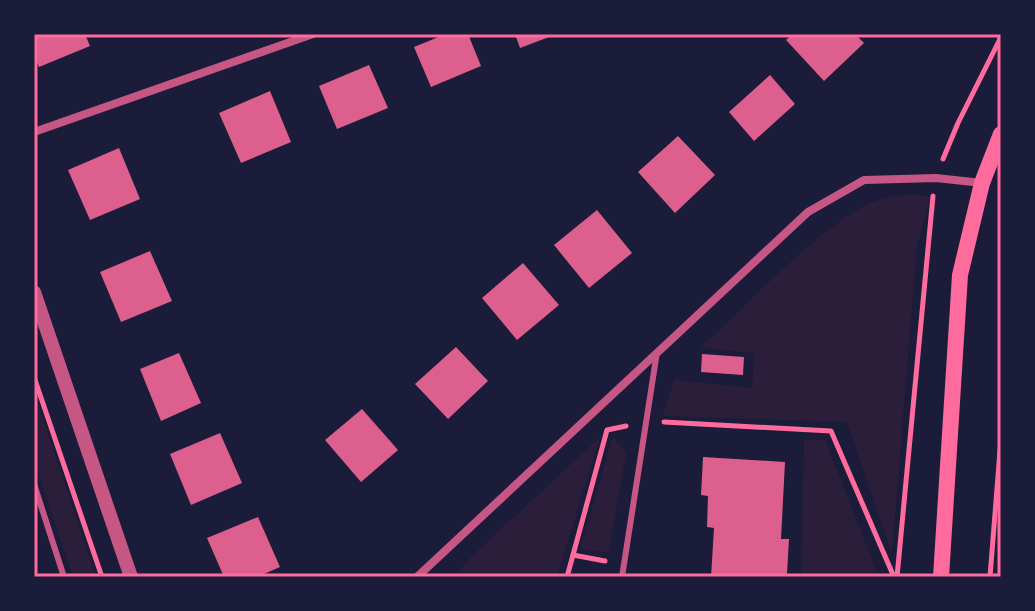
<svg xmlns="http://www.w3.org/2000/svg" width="1035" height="611" font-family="Ubuntu,sans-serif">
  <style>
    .green { fill: #2a1e3b }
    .building { fill: #dd5f8e }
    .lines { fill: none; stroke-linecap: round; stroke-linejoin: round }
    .path { stroke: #ff6b9d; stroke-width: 5 }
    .service { stroke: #c65784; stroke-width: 6 }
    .minor { stroke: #c65784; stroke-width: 8 }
    .tertiary { stroke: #c65784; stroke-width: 14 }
    .secondary { stroke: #ff6b9d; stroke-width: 16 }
    .neatline { fill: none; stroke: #ff6b9d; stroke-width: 3 }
  </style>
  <rect width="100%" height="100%" fill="#1b1b3a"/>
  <!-- green -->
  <g class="green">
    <path d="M914,194L931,197L917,245L892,554L847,422L663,416L674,380L752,388L754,353L700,348C748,304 806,240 862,207C878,198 896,195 914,194Z"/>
    <path d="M34,391L96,577H73L34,461Z"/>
    <path d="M613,436L626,454L609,553L580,549Z"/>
    <path d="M600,437L557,577H454L473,555Z"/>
    <path d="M804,440H825L879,577L801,575Z"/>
  </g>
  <!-- building -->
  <g class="building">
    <path d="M34,34H85L90,46L39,67L34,55Z"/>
    <path d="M446,34H468L481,66L431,87L414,47Z"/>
    <path d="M515,34H557L520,48Z"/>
    <path d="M793,34H855L864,43L824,81L786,40Z"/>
    <path d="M369,65L388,108L337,129L319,86Z"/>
    <path d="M770,75L795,104L754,141L729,112Z"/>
    <path d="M270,91L291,142L241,163L219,113Z"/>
    <path d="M678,136L715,175L675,213L638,172Z"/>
    <path d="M119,148L140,199L90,220L68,170Z"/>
    <path d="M597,210L632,253L589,288L554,245Z"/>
    <path d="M150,251L172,301L121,322L100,272Z"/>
    <path d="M523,263L559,305L517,340L482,298Z"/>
    <path d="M456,347L488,381L448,419L415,384Z"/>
    <path d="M179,353L201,403L161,421L140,369Z"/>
    <path d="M702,354L744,357L743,375L701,372Z"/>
    <path d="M362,409L398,450L361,482L325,440Z"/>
    <path d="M220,433L242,483L191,505L170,454Z"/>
    <path d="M703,457L785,462L781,539H789L787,574L711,577L714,528L707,527L708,496L701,495Z"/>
    <path d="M258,517L280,567L257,577H224L207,538Z"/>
  </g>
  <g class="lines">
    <!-- path -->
    <g class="path">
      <path d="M943,159L958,123L1001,37"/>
      <path d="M34,377L102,577"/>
      <path d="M664,422L831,431L894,577"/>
      <path d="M573,555L605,561"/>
      <path d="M567,577L607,430L626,426"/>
      <path d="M897,577L933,196"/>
      <path d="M990,577L1001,438"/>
    </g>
    <!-- service -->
    <g class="service">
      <path d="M34,484L64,577"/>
      <path d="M622,577L657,352"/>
    </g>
    <!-- minor -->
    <g class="minor">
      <path d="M34,132L313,34"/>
      <path d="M417,577L808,212L864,180L936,178L982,183"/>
    </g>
    <!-- tertiary -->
    <path class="tertiary" d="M34,292L131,577"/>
    <!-- secondary -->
    <path class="secondary" d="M941,577L960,275L982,183L1001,134"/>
  </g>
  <!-- border -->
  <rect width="1035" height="611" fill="none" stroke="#1b1b3a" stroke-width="72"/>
  <rect x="36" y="36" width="963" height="539" class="neatline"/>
</svg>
